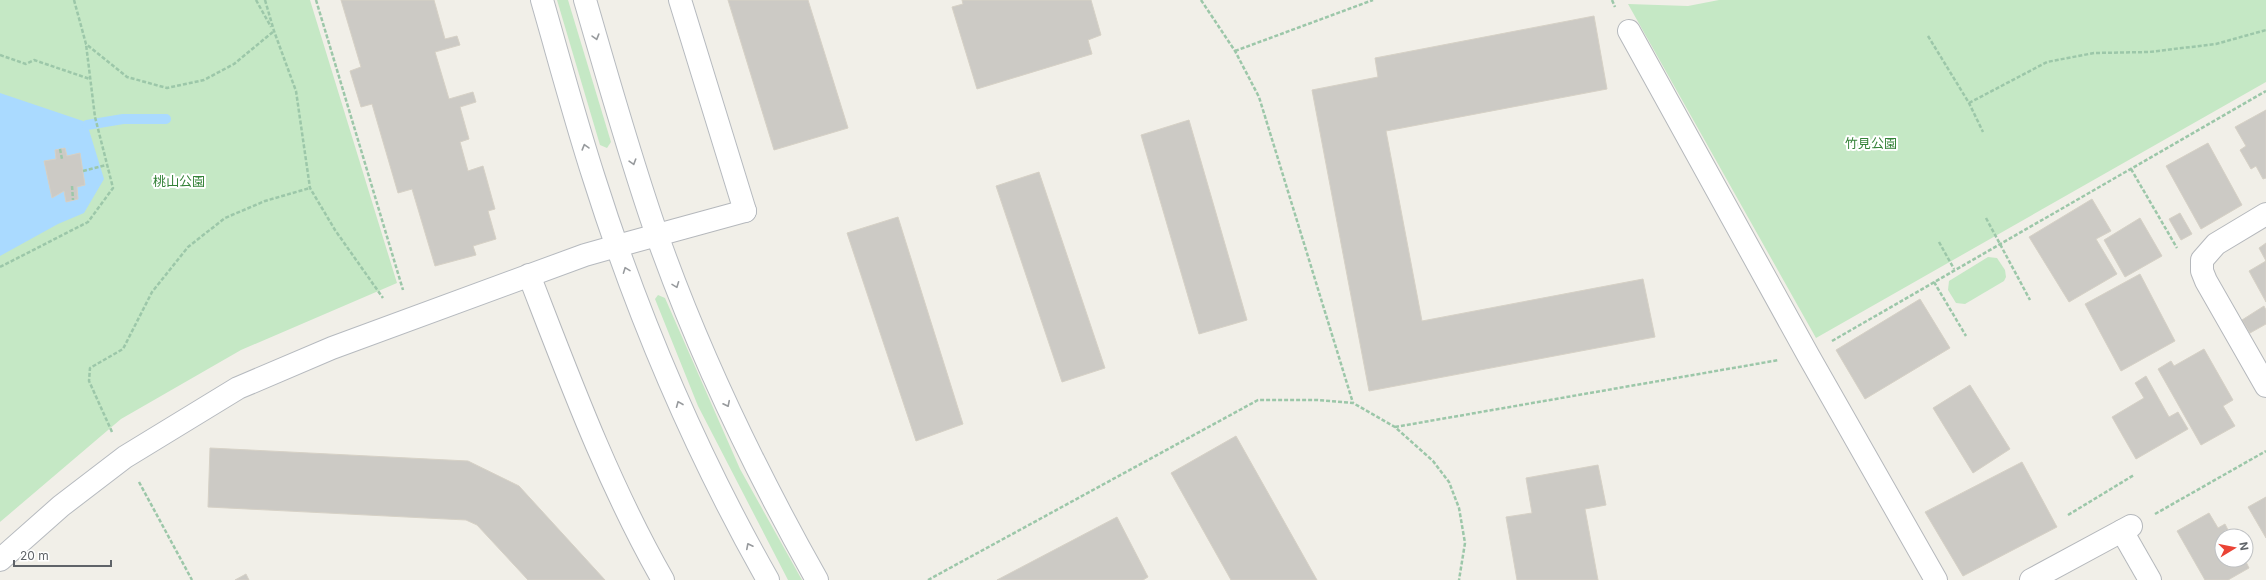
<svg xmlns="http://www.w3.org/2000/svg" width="2266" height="580" font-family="Inter,'Noto Sans JP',sans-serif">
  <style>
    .green { fill: #c5e8c5 }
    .water { fill: #aadaff }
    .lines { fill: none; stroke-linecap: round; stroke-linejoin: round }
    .stream { stroke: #aadaff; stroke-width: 10 }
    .building { fill: #cccac5; stroke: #d6d1c6 }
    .street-casing { stroke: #b5b8bc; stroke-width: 24 }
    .secondary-casing { stroke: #b6babf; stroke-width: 24 }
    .path { stroke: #9cc7a9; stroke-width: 2.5; stroke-dasharray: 4 2; stroke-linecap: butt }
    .street { stroke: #fff; stroke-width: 22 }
    .secondary { stroke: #fff; stroke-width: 22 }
    .oneway { stroke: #979a9d }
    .labels { text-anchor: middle; stroke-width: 4; stroke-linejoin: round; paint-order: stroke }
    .park-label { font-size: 13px; fill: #348238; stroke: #fff }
  </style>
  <rect width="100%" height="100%" fill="#f1efe8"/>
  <!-- green -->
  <g class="green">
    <path d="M0,0H310L397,283L241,350L121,419L0,522Z"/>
    <path d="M557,0H568L611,142L607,148L600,145Z"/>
    <path d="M1719,0H2266V82L1816,338L1628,4L1688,6Z"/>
    <path d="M1988,257L1997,258L2005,270L2006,277L2004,281L1965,304L1956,303L1948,290L1949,281Z"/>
    <path d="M658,295L665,298L740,469L802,580H788L698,406L655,299Z"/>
  </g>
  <!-- water -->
  <path class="water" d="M0,93L83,121L89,130L104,179L84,213L58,224L0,256Z"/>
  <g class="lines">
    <!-- stream -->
    <path class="stream" d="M87,125L123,119H166"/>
  </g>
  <!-- building -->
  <g class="building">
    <path d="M341,0H434L445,39L457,36L460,45L435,52L449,99L473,92L476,102L460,107L469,139L460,142L468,171L483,166L495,209L488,211L496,239L473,246L476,255L435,266L412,189L398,193L372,104L361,107L350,71L361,67Z"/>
    <path d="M728,0H808L848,128L774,150Z"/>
    <path d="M962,0H1091L1101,35L1088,40L1092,54L977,89L952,7L963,4Z"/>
    <path d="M1594,16L1607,89L1386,131L1422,321L1643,279L1655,337L1369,391L1312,90L1378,77L1375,58Z"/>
    <path d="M2266,110V178L2263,179L2256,166L2251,169L2240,150L2246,146L2235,127Z"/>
    <path d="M1189,120L1247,320L1199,334L1141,135Z"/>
    <path d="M2208,143L2242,205L2201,229L2166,166Z"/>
    <path d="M65,148L67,156L80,153L85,185L77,187L78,199L66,202L64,191L52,198L44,161L56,159L55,150Z"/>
    <path d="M1039,172L1105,368L1062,382L996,186Z"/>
    <path d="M2092,199L2111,231L2096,239L2117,274L2069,302L2029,237Z"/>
    <path d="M2180,213L2192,234L2181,240L2169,219Z"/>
    <path d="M898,217L963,424L916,441L847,233Z"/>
    <path d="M2140,218L2162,256L2125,277L2104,240Z"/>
    <path d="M2266,243V261L2259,248Z"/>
    <path d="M2266,261V302L2249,271Z"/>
    <path d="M2140,274L2175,341L2121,371L2085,304Z"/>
    <path d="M1920,299L1950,348L1865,399L1836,350Z"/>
    <path d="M2264,306L2266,310V324L2250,333L2242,320Z"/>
    <path d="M2204,349L2233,400L2223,406L2235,426L2201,445L2158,369L2171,361L2174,366Z"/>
    <path d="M2146,376L2169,417L2178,412L2188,429L2136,459L2112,417L2144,398L2135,383Z"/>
    <path d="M1970,385L2010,449L1973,473L1933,408Z"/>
    <path d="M1236,436L1317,580H1231L1171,473Z"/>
    <path d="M210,448L468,461L519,486L605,580H528L477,525L466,520L208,507Z"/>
    <path d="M2022,462L2057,527L1963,576L1925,512Z"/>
    <path d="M1598,465L1606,505L1585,509L1598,580H1517L1506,517L1532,513L1526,478Z"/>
    <path d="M2266,497V538L2248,507Z"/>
    <path d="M2209,513L2218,528L2225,524L2231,536H2222V560H2245L2249,568L2228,580H2205L2177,531Z"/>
    <path d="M1117,517L1148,577L1143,580H997Z"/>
    <path d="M246,574L249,580H235Z"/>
  </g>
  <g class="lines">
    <defs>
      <g id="street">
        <path d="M1629,31L1808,355L1936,580"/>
        <path d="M2266,214L2216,244L2202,260V271L2206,281L2266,386"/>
        <path d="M617,246L745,211"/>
        <path d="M529,275C569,378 608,484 663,580"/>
        <path d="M2122,531L2150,580"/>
        <path d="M2031,580L2131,526"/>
      </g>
      <g id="secondary">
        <path d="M542,0C559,59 575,119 594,178C638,317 696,453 768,580"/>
        <path d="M585,0C608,79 630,158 657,235C699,354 755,470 817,580"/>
        <path d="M680,0L745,211"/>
        <path d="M0,560L61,506L125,457L238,388L332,348L585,255L617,246"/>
      </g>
    </defs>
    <!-- street casing -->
    <use href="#street" class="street-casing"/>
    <!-- secondary casing -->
    <use href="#secondary" class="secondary-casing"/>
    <!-- path -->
    <g class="path">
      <path d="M74,0L86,44L127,77L167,88L204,80L234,64L274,31"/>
      <path d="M256,0L271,27"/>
      <path d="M265,0L274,31L296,91L310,188L335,230L383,298"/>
      <path d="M316,0L403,290"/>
      <path d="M1201,0L1235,51L1259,97L1353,403"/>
      <path d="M1612,0L1615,7"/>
      <path d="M1928,36L1969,103L1983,132"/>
      <path d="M1235,51L1373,0"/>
      <path d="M0,55L26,64L34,60L90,79"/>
      <path d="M1969,103L2047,62L2094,53L2149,52L2216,44L2266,30"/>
      <path d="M60,149L62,159"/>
      <path d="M2131,169L2177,248"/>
      <path d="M83,171L106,165"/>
      <path d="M72,186L73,200"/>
      <path d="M1986,218L2030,300"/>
      <path d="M1939,242L1954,269"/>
      <path d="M0,267L88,222L113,188L95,117L86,44"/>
      <path d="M1934,282L1966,336"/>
      <path d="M1832,341L2266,91"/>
      <path d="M1395,427L1779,360"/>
      <path d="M112,432L89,381L90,368L123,349L152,292L188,247L225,218L265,201L310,188"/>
      <path d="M139,482L192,580"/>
      <path d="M2155,514L2266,451"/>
      <path d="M2068,515L2134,475"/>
      <path d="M928,580L1258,400H1318L1353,403L1395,427L1433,461L1449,482L1459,508L1465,543L1459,580"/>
    </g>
    <!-- street -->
    <use href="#street" class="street"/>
    <!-- secondary -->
    <use href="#secondary" class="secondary"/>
  </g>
  <!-- one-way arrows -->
  <defs><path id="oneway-chevron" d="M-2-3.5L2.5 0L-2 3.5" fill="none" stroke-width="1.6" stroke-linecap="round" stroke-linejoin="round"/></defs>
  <g class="oneway">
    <use href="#oneway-chevron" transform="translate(596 37) rotate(74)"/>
    <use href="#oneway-chevron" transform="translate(585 147) rotate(-106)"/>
    <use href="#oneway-chevron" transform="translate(633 162) rotate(73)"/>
    <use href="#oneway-chevron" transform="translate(626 270) rotate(-111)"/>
    <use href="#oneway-chevron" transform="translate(676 285) rotate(69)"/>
    <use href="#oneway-chevron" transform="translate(679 404) rotate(-112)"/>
    <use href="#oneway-chevron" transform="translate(727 404) rotate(64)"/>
    <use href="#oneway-chevron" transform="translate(749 546) rotate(-117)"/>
  </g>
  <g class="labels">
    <!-- park labels -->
    <g class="park-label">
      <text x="1871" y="148">竹見公園</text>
      <text x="179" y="186">桃山公園</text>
    </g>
  </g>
  <!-- north arrow -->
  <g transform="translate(2234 548) rotate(80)"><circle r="19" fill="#ffffff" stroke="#bfc1c3"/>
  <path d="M0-3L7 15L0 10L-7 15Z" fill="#ea4335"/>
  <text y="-6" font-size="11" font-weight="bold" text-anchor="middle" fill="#5f6368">N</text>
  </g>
  <!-- scale -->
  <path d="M14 560v6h97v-6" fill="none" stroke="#5f6368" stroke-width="2"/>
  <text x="20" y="560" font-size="12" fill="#5f6368" stroke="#ffffff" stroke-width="3" paint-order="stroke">20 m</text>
</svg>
